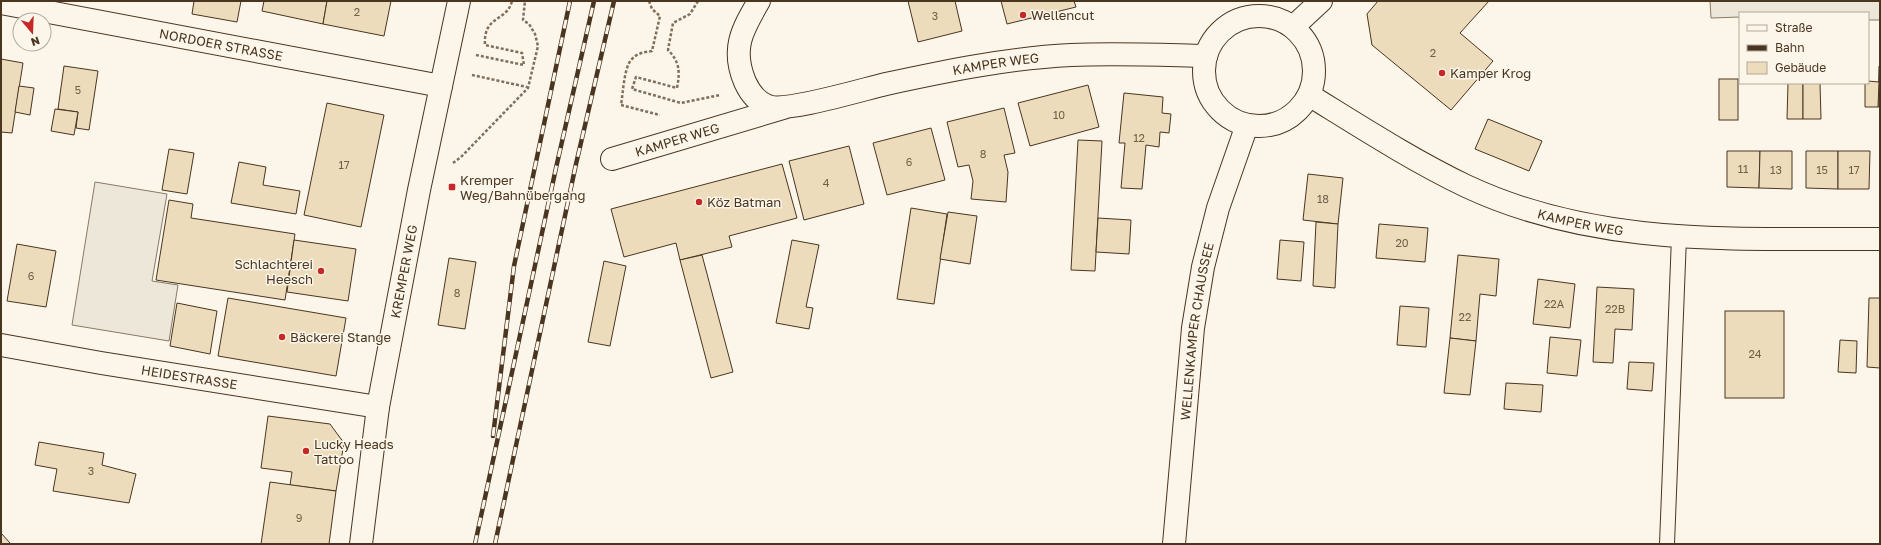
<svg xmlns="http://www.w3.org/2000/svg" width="1881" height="545" font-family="'Golos Text',sans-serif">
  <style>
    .parking { fill: #ede7d9; stroke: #887966 }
    .building { fill: #ecdcbc; stroke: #4a3520 }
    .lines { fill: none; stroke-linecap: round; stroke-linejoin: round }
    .service-casing { stroke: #4a3520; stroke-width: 16 }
    .minor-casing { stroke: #4a3520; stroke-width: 24 }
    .tertiary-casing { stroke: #4a3520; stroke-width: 24 }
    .secondary-casing { stroke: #4a3520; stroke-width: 24 }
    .path { stroke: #7f6f5c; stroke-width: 2.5; stroke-dasharray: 3 2; stroke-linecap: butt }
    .service { stroke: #fbf6e9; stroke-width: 14 }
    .minor { stroke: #fbf6e9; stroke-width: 22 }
    .tertiary { stroke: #fbf6e9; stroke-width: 22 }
    .secondary { stroke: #fbf6e9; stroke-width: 22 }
    .rail-casing { stroke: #4a3520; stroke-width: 4.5 }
    .rail { stroke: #fbf6e9; stroke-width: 3; stroke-dasharray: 9; stroke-linecap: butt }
    .poi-dot { fill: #c62828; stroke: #fbf6e9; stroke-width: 1.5 }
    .labels { text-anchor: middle; stroke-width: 3; stroke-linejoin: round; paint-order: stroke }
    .number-label { font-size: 11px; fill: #725f47 }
    .poi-label { font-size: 13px; fill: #4a3520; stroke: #fbf6e9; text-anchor: start }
    .street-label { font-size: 13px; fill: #4a3520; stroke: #fbf6e9 }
  </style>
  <rect width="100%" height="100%" fill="#fbf6e9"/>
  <!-- parking -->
  <g class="parking">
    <path d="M1710,1H1880V20H1868V13H1740V17L1711,18Z"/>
    <path d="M95,182L167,194L152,281L178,285L169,341L72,325Z"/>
  </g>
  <!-- building -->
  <g class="building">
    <path d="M194,1H241L237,22L192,14Z"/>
    <path d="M264,1H327L323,24L262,11Z"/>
    <path d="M327,1H391L384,36L323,24Z"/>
    <path d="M908,1H955L962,31L918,42Z"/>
    <path d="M1001,1H1074L1076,7L1007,24Z"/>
    <path d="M1378,1H1489L1460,33L1493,61L1451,110L1372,45L1367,14Z"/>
    <path d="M1,59L23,63L12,133L1,132Z"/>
    <path d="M64,66L98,71L89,130L76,128L78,112L58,109Z"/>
    <path d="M1879,66H1880V107H1878Z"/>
    <rect x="1719" y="79" width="19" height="41"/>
    <path d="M1868,81L1879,82L1878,107H1865V83H1868Z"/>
    <path d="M1788,83H1803V119H1787Z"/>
    <path d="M1803,83H1820L1821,119H1803Z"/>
    <path d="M1088,85L1099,127L1030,146L1018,103Z"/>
    <path d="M19,86L34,88L30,115L15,112Z"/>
    <path d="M1124,93L1163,97L1162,113L1171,114L1169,133L1160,132L1159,147L1146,145L1142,189L1121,188L1125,143H1119Z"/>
    <path d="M327,103L384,115L361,227L304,215Z"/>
    <path d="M1004,108L1015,153L1004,155L1008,172L1006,202L971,199L973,181L969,165L958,167L947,122Z"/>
    <path d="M55,109L78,112L74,135L51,131Z"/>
    <path d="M1488,119L1542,141L1529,171L1475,149Z"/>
    <path d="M931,128L945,180L887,195L873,143Z"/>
    <path d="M1078,140L1102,141L1095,271L1071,270Z"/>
    <path d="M849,146L864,204L804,220L789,161Z"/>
    <path d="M169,149L194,153L187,194L162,190Z"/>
    <path d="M1727,151H1760L1759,188L1727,187Z"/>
    <path d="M1760,151H1792V189L1759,188Z"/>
    <path d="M1806,151H1838V189L1806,188Z"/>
    <path d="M1838,151H1870L1869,189H1838Z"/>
    <path d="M239,162L266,167L263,185L300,191L296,214L231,203Z"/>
    <path d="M782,164L797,218L729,236L732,247L680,260L676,243L624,257L611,209Z"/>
    <path d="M1308,174L1343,178L1338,224L1303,220Z"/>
    <path d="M169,200L193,204L191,218L295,234L285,300L156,280Z"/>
    <path d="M911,208L947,214L934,304L897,299Z"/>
    <path d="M948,212L977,216L970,264L940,259Z"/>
    <path d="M1098,218L1131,220L1129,254L1096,252Z"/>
    <path d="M1316,222L1338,224L1335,288L1313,286Z"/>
    <path d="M1379,224L1428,228L1425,262L1376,258Z"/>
    <path d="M294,240L356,249L348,301L287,292Z"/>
    <path d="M792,240L819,245L806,307L813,308L809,329L776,323Z"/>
    <path d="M1280,240L1304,242L1301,281L1277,279Z"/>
    <path d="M17,244L56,251L46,307L7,301Z"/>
    <path d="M702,255L733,372L711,378L680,260Z"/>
    <path d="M1458,255L1499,259L1496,296L1480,294L1476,341L1450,338Z"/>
    <path d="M449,258L476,262L465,329L438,325Z"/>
    <path d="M604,261L626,266L610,346L588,342Z"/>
    <path d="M1538,279L1575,284L1570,328L1533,324Z"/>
    <path d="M1597,287L1634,289L1632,330L1615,329L1613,363L1593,362Z"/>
    <path d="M228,298L346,318L336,376L218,356Z"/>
    <path d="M1869,298H1880V368L1867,367Z"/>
    <path d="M177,303L217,311L210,354L170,346Z"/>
    <path d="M1400,306L1429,308L1426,347L1397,345Z"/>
    <rect x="1725" y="311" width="59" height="87"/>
    <path d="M1550,337L1581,340L1577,376L1547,373Z"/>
    <path d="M1450,338L1476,341L1470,395L1444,393Z"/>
    <path d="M1840,340L1857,341L1856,373L1838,372Z"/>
    <path d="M1629,362L1654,363L1652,391L1627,389Z"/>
    <path d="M1506,383L1543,385L1541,412L1504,409Z"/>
    <path d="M268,416L330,424L344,443L336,491L290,485L292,472L261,468Z"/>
    <path d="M39,442L104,453L102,465L136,474L129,503L53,491L57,469L35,465Z"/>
    <path d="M270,482L336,491L329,544H261Z"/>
    <path d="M1,533L10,543L8,544H1Z"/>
  </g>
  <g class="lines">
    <defs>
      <path id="service" d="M1667,544L1679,237"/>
      <g id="minor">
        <path id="s1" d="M759,1C742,30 731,49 745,82C750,93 757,102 768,106C785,113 864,89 886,84C946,71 1009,58 1071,55C1116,53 1161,55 1206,56"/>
        <path id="s2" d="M1,3L441,86"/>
        <path d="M1293,27L1321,1"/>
        <path id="s3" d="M612,159L783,108"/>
        <path id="s4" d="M1,345L101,363L378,407"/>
      </g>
      <g id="tertiary">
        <path id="s5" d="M361,544L378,407L419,190L459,1"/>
      </g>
      <g id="secondary">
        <circle cx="1259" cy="71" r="55"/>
        <path id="s6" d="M1309,95C1361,127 1412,160 1466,186C1598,248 1739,238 1880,239"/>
        <path id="s7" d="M1174,544L1193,328L1203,267L1218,208L1247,125"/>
      </g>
    </defs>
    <!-- service casing -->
    <use href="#service" class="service-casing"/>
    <!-- minor casing -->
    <use href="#minor" class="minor-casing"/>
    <!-- tertiary casing -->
    <use href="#tertiary" class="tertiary-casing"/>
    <!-- secondary casing -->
    <use href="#secondary" class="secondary-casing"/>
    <!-- path -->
    <g class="path">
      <path d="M649,1L652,9L660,16L652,51C645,52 637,53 632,59C624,66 623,94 621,105L660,115"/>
      <path d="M698,1L690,14L673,23L668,50C680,62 680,72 677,88L636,77L632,89L681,103L720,95"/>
      <path d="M476,55L524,65L522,53L485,45C483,15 507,22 512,1"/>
      <path d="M472,75L527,87"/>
      <path d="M453,163L461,157L528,88L538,46L535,34L529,24L523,20L525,1"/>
    </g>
    <!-- service -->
    <use href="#service" class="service"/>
    <!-- minor -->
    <use href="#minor" class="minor"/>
    <!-- tertiary -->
    <use href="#tertiary" class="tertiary"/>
    <!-- secondary -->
    <use href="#secondary" class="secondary"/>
    <defs>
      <g id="rail">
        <path d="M493,436L514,266L570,1"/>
        <path d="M475,544L556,168L594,1"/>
        <path d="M495,544L576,164L614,1"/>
      </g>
    </defs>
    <!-- rail casing -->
    <use href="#rail" class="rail-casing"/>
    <!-- rail -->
    <use href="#rail" class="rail"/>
  </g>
  <!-- markers -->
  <g class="poi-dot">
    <circle cx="1023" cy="15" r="4"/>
    <circle cx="1442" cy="73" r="4"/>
    <rect x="448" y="183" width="8" height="8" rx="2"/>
    <circle cx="699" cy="202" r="4"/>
    <circle cx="321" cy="271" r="4"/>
    <circle cx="282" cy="337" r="4"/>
    <circle cx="306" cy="451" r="4"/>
  </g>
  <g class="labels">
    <!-- number labels -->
    <g class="number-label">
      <text x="357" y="16">2</text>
      <text x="935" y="20">3</text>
      <text x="1433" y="57">2</text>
      <text x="78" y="94">5</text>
      <text x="1059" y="119">10</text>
      <text x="1139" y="142">12</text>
      <text x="983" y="158">8</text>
      <text x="909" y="166">6</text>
      <text x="344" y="169">17</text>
      <text x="1743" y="173">11</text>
      <text x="1776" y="174">13</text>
      <text x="1822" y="174">15</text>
      <text x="1854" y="174">17</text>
      <text x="826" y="187">4</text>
      <text x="1323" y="203">18</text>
      <text x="1402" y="247">20</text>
      <text x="31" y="280">6</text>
      <text x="457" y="297">8</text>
      <text x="1554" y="308">22A</text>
      <text x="1615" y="313">22B</text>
      <text x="1465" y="321">22</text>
      <text x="1755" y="358">24</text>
      <text x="91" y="475">3</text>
      <text x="299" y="522">9</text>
    </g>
    <!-- poi labels -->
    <g class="poi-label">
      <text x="1031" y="20">Wellencut</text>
      <text x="1450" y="78">Kamper Krog</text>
      <text x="460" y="185">Kremper<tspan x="460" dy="15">Weg/Bahnübergang</tspan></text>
      <text x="707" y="207">Köz Batman</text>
      <text x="313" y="269" text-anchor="end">Schlachterei<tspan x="313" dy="15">Heesch</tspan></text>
      <text x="290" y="342">Bäckerei Stange</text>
      <text x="314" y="449">Lucky Heads<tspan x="314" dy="15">Tattoo</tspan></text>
    </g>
    <!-- street labels -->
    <g class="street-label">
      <text dy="5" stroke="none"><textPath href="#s2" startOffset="224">NORDOER STRASSE</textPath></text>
      <text dy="5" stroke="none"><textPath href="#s1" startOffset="353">KAMPER WEG</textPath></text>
      <text dy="5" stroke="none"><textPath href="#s3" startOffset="68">KAMPER WEG</textPath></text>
      <text dy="5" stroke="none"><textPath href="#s6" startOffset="302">KAMPER WEG</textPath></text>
      <text dy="5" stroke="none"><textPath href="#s5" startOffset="276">KREMPER WEG</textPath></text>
      <text dy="5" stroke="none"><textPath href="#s7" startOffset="214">WELLENKAMPER CHAUSSEE</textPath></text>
      <text dy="5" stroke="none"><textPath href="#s4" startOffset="191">HEIDESTRASSE</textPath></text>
    </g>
  </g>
  <!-- border -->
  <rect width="1881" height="545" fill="none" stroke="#4a3520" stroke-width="4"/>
  <!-- legend -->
  <rect x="1739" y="12" width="130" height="72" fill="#fbf6e9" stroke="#b4a999"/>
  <rect x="1747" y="25" width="20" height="6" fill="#fbf6e9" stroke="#b4a999"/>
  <text x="1775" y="32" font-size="12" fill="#4a3520">Straße</text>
  <rect x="1747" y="45" width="20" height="6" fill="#4a3520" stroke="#b4a999"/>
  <text x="1775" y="52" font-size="12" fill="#4a3520">Bahn</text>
  <rect x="1747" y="62" width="20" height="12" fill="#ecdcbc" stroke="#b4a999"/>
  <text x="1775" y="72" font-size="12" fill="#4a3520">Gebäude</text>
  <!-- north arrow -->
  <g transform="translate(32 32) rotate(161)"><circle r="19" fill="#fbf6e9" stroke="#b4a999"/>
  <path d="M0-3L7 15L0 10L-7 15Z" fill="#c62828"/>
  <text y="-6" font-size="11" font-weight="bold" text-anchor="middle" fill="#4a3520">N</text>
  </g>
</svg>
